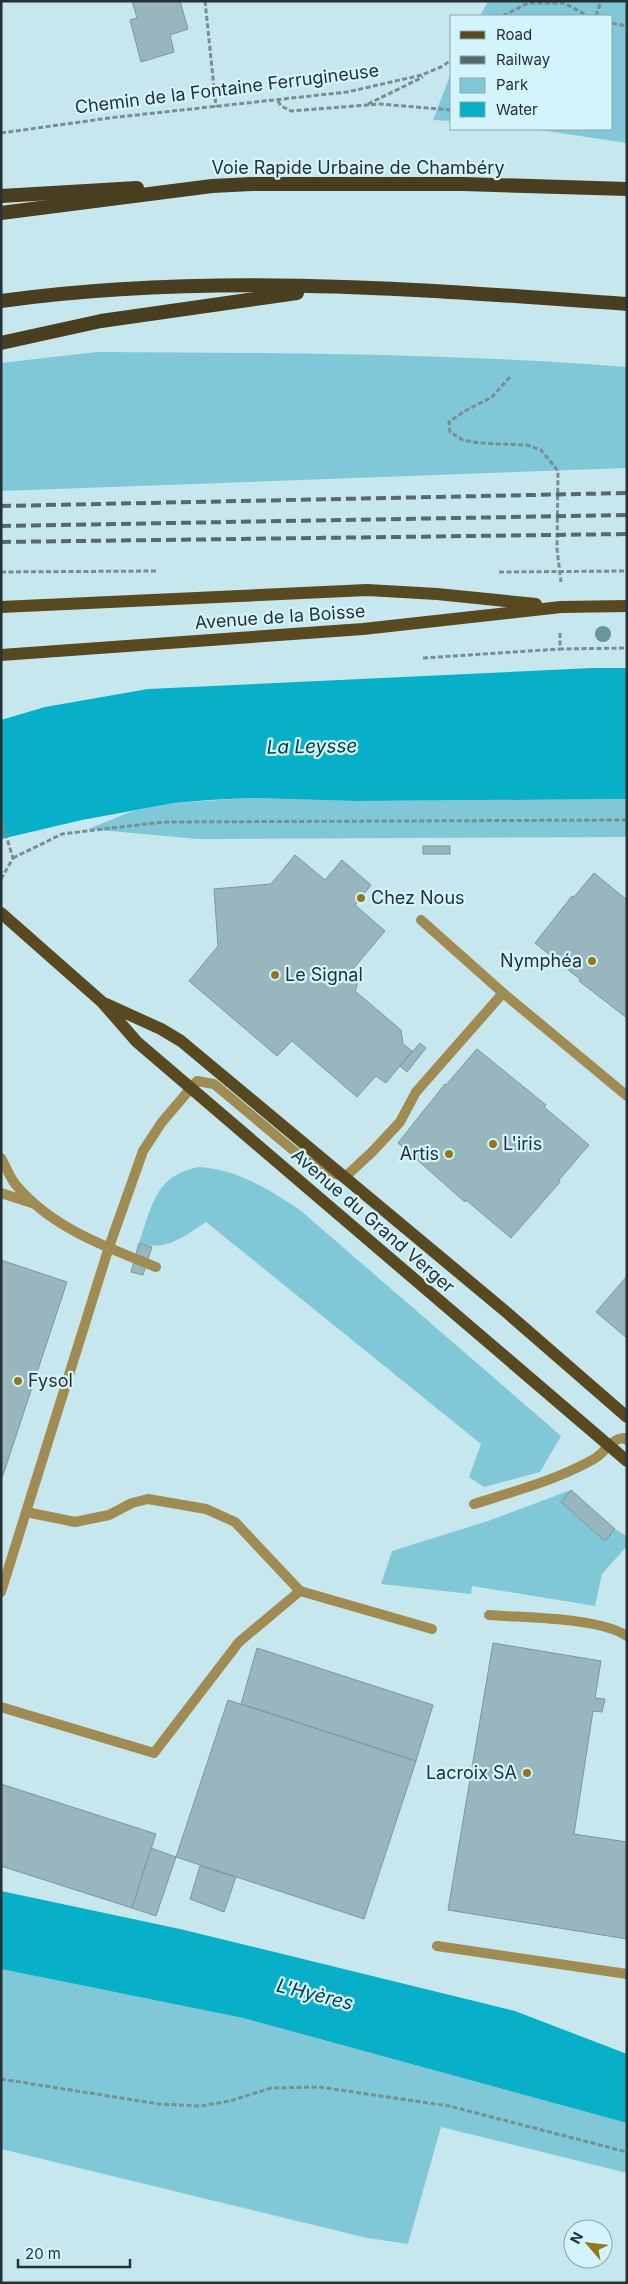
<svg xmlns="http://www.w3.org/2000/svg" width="628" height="2284" font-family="Inter,sans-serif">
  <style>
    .green { fill: #80c8d7 }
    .water { fill: #08afc8 }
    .building { fill: #98b6bd; stroke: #7a979e }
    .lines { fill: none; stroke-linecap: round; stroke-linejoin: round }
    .path { stroke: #778e93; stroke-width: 3; stroke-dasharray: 5 2.5; stroke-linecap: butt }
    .service { stroke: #a08c52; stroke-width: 10 }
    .primary { stroke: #584921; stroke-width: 12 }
    .trunk { stroke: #4a3e20; stroke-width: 14 }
    .rail { stroke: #57696d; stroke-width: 4; stroke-dasharray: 10 5; stroke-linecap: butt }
    .tree { fill: #68969f }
    .poi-dot { fill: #93771e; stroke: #d4f4fb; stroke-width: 2 }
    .labels { text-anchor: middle; stroke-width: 4.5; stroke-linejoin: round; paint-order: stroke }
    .street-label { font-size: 18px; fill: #253134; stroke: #d4f4fb }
    .poi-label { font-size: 18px; fill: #253134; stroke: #d4f4fb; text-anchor: start }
    .water-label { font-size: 19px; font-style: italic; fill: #02424d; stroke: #d4f4fb }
  </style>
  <rect width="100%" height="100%" fill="#c7e7ee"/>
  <!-- green -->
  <g class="green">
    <path d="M488,1H627V143L533,129H612V16H480Z"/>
    <path d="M452,71V121L433,120L451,73Z"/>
    <path d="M97,352C274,353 451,353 627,367V468L1,491V363Z"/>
    <path d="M250,798L356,801L627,799V837L198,839L88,829L133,811L174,803Z"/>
    <path d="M199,1167C239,1170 268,1189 300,1210L561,1436L540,1472L484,1487L469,1477L481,1444L206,1222C184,1236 167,1252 139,1243C152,1206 155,1175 199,1167Z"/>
    <path d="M571,1490L561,1502L605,1541L615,1529L627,1536V1546L602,1574L595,1606L472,1586L471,1594L381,1584L380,1587L392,1551L488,1521Z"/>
    <path d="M1,1969L243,2018L627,2123V2173L441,2127L408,2244L367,2238L1,2149Z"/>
  </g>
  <!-- water -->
  <g class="water">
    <path d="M592,668H627V799L356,801L250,798L209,800L174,803L82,820L1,839V720L45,707L148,689Z"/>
    <path d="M1,1891L180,1929L515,2011L627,2054V2123L243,2018L1,1969Z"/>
  </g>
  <!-- building -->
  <g class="building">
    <path d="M132,1H180L188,29L170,35L174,52L141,62L130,20L137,18Z"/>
    <rect x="423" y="846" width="27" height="8"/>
    <path d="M295,855L325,880L342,860L371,885L355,905L385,931L353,969L359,979L355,991L401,1030L403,1044L412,1051L386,1083L376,1076L357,1097L292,1041L277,1056L189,981L218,946L214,889L271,884Z"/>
    <path d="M594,873L627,900V1018L579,981L581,980L535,943L572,896L574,897Z"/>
    <path d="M420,1043L426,1048L407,1072L400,1066Z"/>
    <path d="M477,1049L546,1105L544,1107L589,1145L559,1180L560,1182L511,1238L466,1200L465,1202L398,1143L445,1084L446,1085Z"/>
    <path d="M139,1243L152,1247L143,1275L131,1272Z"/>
    <path d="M1,1260L67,1282L1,1481Z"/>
    <path d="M627,1276V1338L596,1312Z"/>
    <path d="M571,1490L615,1529L605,1541L561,1502Z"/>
    <path d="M493,1643L601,1661L595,1698L605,1699L602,1712L593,1711L574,1834L627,1842V1939L448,1910Z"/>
    <path d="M257,1648L433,1705L416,1761L241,1704Z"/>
    <path d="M228,1700L416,1761L364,1919L176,1857Z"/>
    <path d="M1,1784L156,1834L132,1908L1,1866Z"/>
    <path d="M151,1848L176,1857L156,1916L132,1908Z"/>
    <path d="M200,1866L236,1877L224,1912L190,1899Z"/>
  </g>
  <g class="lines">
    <!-- path -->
    <g class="path">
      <path d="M205,1L216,107"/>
      <path d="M503,16L528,3H564L588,16"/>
      <path d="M596,16L601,1"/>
      <path d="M612,23L627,26"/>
      <path d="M278,101L281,106L291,111L380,104L452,110"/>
      <path d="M368,104L423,77"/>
      <path d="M1,133L109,118L347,92L422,75L443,66L452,59"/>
      <path d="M510,377L492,397L465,411L449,422L450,432L463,440L479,443L527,445L541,450L558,471L557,549L561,582"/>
      <path d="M1,572L156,571"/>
      <path d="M499,572L627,571"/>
      <path d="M560,633V649L627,648"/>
      <path d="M423,658L560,649"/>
      <path d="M1,819L13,858L1,879"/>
      <path d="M13,858L62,834L163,822L627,820"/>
      <path d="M1,2079L159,2104L200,2106L230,2101L271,2088L319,2087L449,2106L627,2152"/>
    </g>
    <!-- service -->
    <g class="service">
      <path d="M421,920L503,993L627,1096"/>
      <path d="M1,1158C6,1167 10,1178 16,1185C52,1228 106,1247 156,1267"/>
      <path d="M1,1193L32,1203"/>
      <path d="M474,1504C515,1491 557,1480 594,1459C606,1452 610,1439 624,1438L627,1440"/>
      <path d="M300,1591L432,1629"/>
      <path d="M1,1592L109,1247L143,1151L162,1122L197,1081L214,1084L305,1160L323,1170L345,1177L372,1152L400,1122L416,1092L503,993"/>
      <path d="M489,1615C525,1618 598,1617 627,1636"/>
      <path d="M1,1707L154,1753L239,1642L300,1591L235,1522L206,1509L148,1499L132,1503L109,1515L75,1522L26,1512"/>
      <path d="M437,1946L627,1974"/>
    </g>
    <!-- primary -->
    <g class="primary">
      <path d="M1,607L367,590L437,594L536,604"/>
      <path d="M1,655L363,629L561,607L627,606"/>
      <path d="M1,913L102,1002L137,1042L627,1461"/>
      <path d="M106,1004L161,1029L181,1041L505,1311L627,1417"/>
    </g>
    <!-- trunk -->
    <g class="trunk">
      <path d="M1,196L137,188"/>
      <path d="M1,213L212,186L252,184H463L627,189"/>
      <path d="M1,301C209,272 418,289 627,304"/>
      <path d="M1,343L101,321L297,293"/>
    </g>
    <!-- rail -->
    <g class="rail">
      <path d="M1,506L627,493"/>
      <path d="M1,526L627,515"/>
      <path d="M1,542L627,534"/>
    </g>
  </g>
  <!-- trees -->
  <circle class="tree" cx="603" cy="634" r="8"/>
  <!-- markers -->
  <g class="poi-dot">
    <circle cx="361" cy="898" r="5"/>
    <circle cx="592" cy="961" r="5"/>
    <circle cx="275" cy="975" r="5"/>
    <circle cx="493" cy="1144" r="5"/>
    <circle cx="449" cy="1154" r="5"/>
    <circle cx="18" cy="1381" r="5"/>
    <circle cx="527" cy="1773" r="5"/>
  </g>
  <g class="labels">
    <!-- street labels -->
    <g class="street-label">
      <text transform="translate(227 89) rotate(-7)" y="6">Chemin de la Fontaine Ferrugineuse</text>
      <text x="358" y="174">Voie Rapide Urbaine de Chambéry</text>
      <text transform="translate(280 617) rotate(-4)" y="6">Avenue de la Boisse</text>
      <text transform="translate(373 1221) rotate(41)" y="6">Avenue du Grand Verger</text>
    </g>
    <!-- poi labels -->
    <g class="poi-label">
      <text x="371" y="904">Chez Nous</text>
      <text x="582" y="967" text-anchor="end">Nymphéa</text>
      <text x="285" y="981">Le Signal</text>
      <text x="503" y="1150">L'iris</text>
      <text x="439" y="1160" text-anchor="end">Artis</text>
      <text x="28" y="1387">Fysol</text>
      <text x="517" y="1779" text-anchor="end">Lacroix SA</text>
    </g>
    <!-- water labels -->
    <g class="water-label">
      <text transform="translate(312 746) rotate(-1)" y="7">La Leysse</text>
      <text transform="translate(315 1994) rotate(14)" y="7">L'Hyères</text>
    </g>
  </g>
  <!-- border -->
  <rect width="628" height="2284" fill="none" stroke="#253134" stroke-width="5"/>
  <!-- legend -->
  <rect x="450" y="15" width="162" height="115" fill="#d4f4fb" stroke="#8ea6ab"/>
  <rect x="460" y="31" width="25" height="8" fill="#584921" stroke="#8ea6ab"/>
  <text x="496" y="40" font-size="15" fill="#253134">Road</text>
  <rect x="460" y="56" width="25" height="8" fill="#57696d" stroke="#8ea6ab"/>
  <text x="496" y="65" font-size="15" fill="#253134">Railway</text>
  <rect x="460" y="78" width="25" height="15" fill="#80c8d7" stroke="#8ea6ab"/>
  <text x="496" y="90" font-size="15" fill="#253134">Park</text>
  <rect x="460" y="102" width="25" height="15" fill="#08afc8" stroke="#8ea6ab"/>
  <text x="496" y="115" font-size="15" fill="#253134">Water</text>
  <!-- north arrow -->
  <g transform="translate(588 2244) rotate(298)"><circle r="24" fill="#d4f4fb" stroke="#8ea6ab"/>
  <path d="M0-4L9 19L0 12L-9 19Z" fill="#93771e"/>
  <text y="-8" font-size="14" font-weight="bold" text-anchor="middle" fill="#253134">N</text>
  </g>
  <!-- scale -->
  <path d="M18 2259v8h112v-8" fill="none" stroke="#253134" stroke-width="2.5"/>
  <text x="25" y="2259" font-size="15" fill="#253134" stroke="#d4f4fb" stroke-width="4" paint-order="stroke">20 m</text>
</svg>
